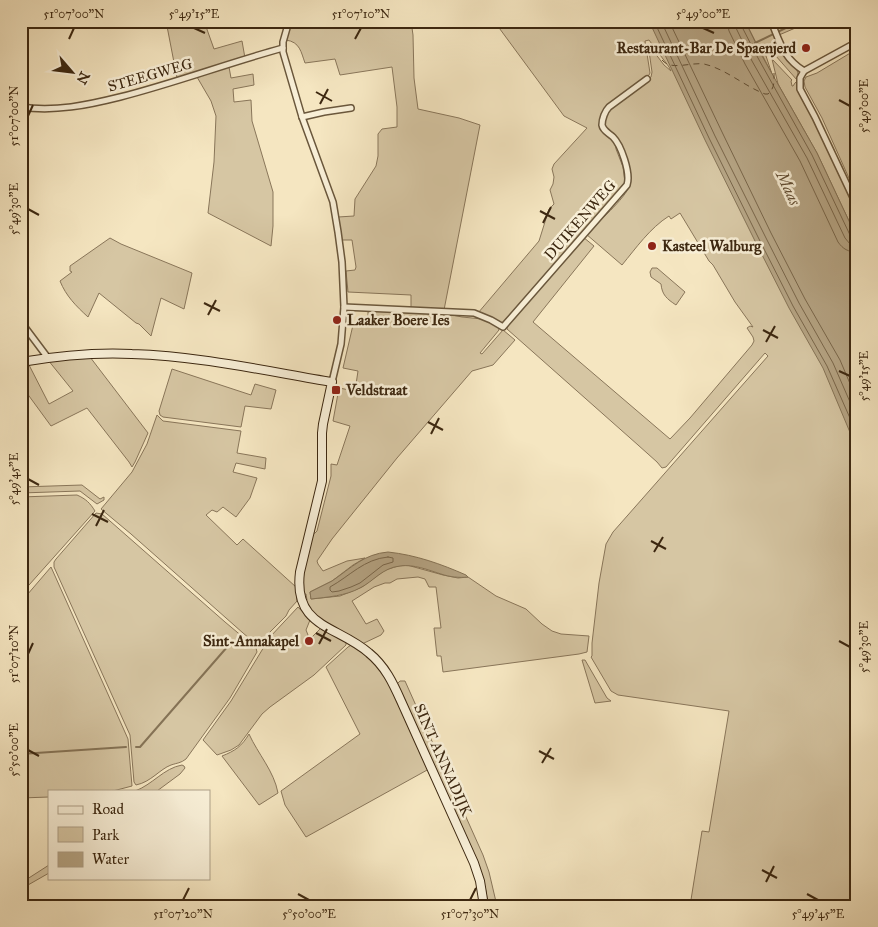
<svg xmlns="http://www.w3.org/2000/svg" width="878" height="927" font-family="'IM FELL Great Primer',serif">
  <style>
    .green { fill: #d6c6a3; stroke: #89765a }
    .water { fill: #b6a585; stroke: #857356 }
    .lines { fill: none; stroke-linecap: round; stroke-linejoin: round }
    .shore { stroke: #79664a; stroke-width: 1 }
    .stream { stroke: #857356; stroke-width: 2 }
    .ferry { stroke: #614d33; stroke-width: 1; stroke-dasharray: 6 5; stroke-linecap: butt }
    .street-casing { stroke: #6a573c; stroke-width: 8 }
    .secondary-casing { stroke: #3c2710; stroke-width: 10 }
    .street { stroke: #f8efd7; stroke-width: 5 }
    .secondary { stroke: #f8efd7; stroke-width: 8 }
    .ticks { fill: none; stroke: #3c2710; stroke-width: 2 }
    .poi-dot { fill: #8f2418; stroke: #f8efd7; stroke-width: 2 }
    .labels { text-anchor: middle; stroke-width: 5; stroke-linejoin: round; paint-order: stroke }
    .poi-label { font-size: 15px; font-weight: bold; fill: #3c2710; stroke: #f8efd7; text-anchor: start }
    .street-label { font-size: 15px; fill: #3c2710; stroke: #f8efd7 }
    .water-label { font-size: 16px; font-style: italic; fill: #614d33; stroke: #f8efd7 }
    .neatline { fill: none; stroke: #3c2710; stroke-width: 2 }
    .ticks-label { font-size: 12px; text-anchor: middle; fill: #3c2710 }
  </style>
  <rect width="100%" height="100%" fill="#f5e6c1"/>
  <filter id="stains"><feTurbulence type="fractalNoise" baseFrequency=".004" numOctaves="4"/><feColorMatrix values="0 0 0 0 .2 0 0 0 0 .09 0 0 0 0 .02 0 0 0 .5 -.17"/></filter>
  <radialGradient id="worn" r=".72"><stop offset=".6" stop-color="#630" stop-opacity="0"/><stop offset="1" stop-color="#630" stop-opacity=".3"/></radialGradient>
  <!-- green -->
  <g class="green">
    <path d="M166,21H204L214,49L242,41L245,58L177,78Z"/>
    <path d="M291,21H411L413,35L414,78L418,109L459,118L480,125L444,310L411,308V295L348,292L346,271L355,270L356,267L352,240H342L338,217L354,216L355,199L376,166L378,156V134L382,129L397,127V107L392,67L340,75L335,59L305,63C301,52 300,42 286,40Z"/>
    <path d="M494,21H700L857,283V906H690L702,831L709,832L729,711L618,695L611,691L591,657L592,656V643L599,583L606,544L613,532L768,356L765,353L666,467L662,468L657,462L638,445L507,329L508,325L583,237L594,246L533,322L670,439L690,418L752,345L754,341L753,337L747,328L750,326L753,327L735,302L713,265L709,261L680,213L671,219L669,216C650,228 636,248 622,265L586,234C597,223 625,199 630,185C633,175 627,160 623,151C618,143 610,135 604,127L607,111L651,77L652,72L648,44L664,65L671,71L669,67L649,40L645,41L650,73L649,75L610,104L601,124L615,143L616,149L623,167L625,183L621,190L504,323L500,324L478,313L539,241L549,209L554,204L550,190L553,184L554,177L552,169L554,164L587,128L564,116Z"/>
    <path d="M745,21H767L796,68L798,73L797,80L768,47L764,50L772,74Z"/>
    <path d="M773,21H806L807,23L779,35Z"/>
    <path d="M857,49V196L822,118L805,87L804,81L806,77L817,73Z"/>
    <path d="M772,59L792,80L791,81L792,86H793L795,83L796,82L837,167L857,212V238L817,153L778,84Z"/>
    <path d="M229,67L231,78L253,74L254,85L233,89L234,102L251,100L252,121L273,192V226L271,246L208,213L214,162L216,116L211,101L197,77Z"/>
    <path d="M110,238L121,244L192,273L184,309L161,298L151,336L139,324L136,323L99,293L88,317C76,306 66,296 60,281L72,272L70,271V266Z"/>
    <path d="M652,268H657L685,292L676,305C667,299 662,295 661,284L651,277L650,272Z"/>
    <path d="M368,310L447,314L462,317L482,319L489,321L498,327L499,330L480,353L482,354L503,330L515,340L493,365L472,371L397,458L332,539L317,561L318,564L323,571L347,561L365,558L353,565L332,581L310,592L311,599L340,596L362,587L385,570L398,566L407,565L443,575L458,578L468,577L496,596L526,609L542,624L552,631L561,634L589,636L587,652L579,654L443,672L441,656H437L434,628H441L436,587H429L425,579L418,577L397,579L390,583H385L374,587L352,601L366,624L377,619L384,631L381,635L362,644L331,626L314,614L305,601L307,600L306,594H303L302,579L311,535L315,533L317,531L331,476V464L337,465L350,426L333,421L339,388L355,391L358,371L343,368L353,325L368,324Z"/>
    <path d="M90,357L148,433L135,462L132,467L129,462L87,408L51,426L21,385V364L28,363L49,404L73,391L48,360Z"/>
    <path d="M172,369L251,395L255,384L276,390L271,409L245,406L241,427L163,417L160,415L159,411Z"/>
    <path d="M157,415L163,421L241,431L237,453L266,458L265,469L236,463L233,472L257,478L250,498L236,517L223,507L217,512L212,510L206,515L237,545L243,539L296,587L297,601L289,610L286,616L270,632L261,645L256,644L243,633L131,534L101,509L132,472L147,444Z"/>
    <path d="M82,485L100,499L104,497V500L97,504L80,491L21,493V487Z"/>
    <path d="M77,495C86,499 90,503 95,511L21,594V497Z"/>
    <path d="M96,513L102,514L225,622L256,648L257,652L230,698L186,759C181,763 177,763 171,765C160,769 151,782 136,785L134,782L130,735L54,567V562L56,559Z"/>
    <path d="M51,567L124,730L128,739L132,786L113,791H49V797L21,798V602Z"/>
    <path d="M298,607L310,620L306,630L308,635L305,645L310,646L312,637L321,628L346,640V645L314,675L270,707L262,714L239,745L231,750L217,755L203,740L231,701L270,637Z"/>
    <path d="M353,644L364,652L387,677L429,769L306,837L285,805L281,791L360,734L326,667L348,647Z"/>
    <path d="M582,660H585L607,698L611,701L595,703Z"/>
    <path d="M400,681H405L483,855L489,872L497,906H488L486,891L483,880L397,684Z"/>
    <path d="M249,734C258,754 274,771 278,793L259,805L222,756C235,751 242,746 249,734Z"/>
    <path d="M182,765L184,766L185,768L180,774L157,791H135C152,785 164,768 182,765Z"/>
    <path d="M49,865V873L21,889V883Z"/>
  </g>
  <!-- water -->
  <g class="water">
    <path d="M649,21H745L762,56L817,153L857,238V449L823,368L789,308L755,241L705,140Z"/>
    <path d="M388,552C416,555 441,564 466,575L468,577C459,578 450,577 441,574C428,570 414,564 400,566C382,568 374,581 360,588C345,596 328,597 311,599L310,592C317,588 325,585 332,581C351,568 364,554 388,552Z"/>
  </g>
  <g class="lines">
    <!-- shore -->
    <g class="shore">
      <path d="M654,21L709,138L759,239L793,306L827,366L857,434"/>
      <path d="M661,21L715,136L765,236L799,303L833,363L857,418"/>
      <path d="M669,21L722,132L771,233L805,299L840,360L857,400"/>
      <path d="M727,21L729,31L745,64L800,161L838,242C843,249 848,252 857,252"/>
      <path d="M735,21L736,28L752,61L807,158L845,238L850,244L857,245"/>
      <path d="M741,21V25L758,58L812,155L850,235L853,238L857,239"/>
      <path d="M388,557L393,558V562L383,565L360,583L351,587L339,591L332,592L330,590V587C350,576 364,559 388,557Z"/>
    </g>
    <!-- stream -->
    <g class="stream">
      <path d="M755,43L800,21"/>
      <path d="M136,747H140L228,646"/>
      <path d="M21,754L126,747"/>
    </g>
    <!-- ferry -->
    <path class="ferry" d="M662,60C671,71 690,62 704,64C726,69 744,86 765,94H768C775,88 774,81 774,73"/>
    <defs>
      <g id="street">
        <path d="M289,21L283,42V52L302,117L333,202L338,232L342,262L344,307L341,344L332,382"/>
        <path d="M771,21C780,42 783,58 804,71"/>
        <path d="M804,71L800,78V89L815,117L857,206"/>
        <path d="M804,71L857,42"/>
        <path d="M21,107C55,112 88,105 120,97C175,83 228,63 283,48"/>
        <path d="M302,117L324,112L351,108"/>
        <path d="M344,307L474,313L491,320L503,327L627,185C631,173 621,145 613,137C609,133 603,131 602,125C602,119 605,111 609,107L647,79"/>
        <path d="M21,322L48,358"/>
      </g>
      <path id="secondary" d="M21,362C57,356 95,352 132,354C199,356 266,371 332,382L323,424L322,433V481L300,572C293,628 337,625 369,653C385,666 393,683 401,701L474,863L480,881L484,906"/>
    </defs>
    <!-- street casing -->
    <use href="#street" class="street-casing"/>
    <!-- secondary casing -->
    <use href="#secondary" class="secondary-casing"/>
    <!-- street -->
    <use href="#street" class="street"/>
    <!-- secondary -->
    <use href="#secondary" class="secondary"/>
  </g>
  <!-- ticks -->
  <path class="ticks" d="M194,28L205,33M703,28L714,33M69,39L74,28M355,39L361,28M316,92L332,101M839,100L850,106M320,104L328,89M28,116L33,105M28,209L39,215M540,211L555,219M543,223L551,207M204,303L220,311M208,315L216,300M763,330L778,338M766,342L775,326M839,371L850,376M428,422L443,430M431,434L439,418M28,479L39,485M92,514L108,522M96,526L104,510M651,541L666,549M654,552L663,537M316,633L331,641M839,641L850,647M319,644L327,629M28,654L33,643M28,750L39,756M539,751L554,759M542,763L551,748M762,870L777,878M766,882L774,866M298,894L309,900M807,894L818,900M183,900L189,888M470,900L476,888"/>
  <!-- markers -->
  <g class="poi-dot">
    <circle cx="806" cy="48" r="5"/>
    <circle cx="652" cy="246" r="5"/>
    <circle cx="337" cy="320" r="5"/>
    <rect x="331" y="385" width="10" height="10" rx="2.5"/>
    <circle cx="309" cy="641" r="5"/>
  </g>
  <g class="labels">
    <!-- poi labels -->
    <g class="poi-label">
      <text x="796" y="53" text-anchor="end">Restaurant-Bar De Spaenjerd</text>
      <text x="662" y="251">Kasteel Walburg</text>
      <text x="347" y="325">Laaker Boere Ies</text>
      <text x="346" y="395">Veldstraat</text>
      <text x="299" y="646" text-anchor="end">Sint-Annakapel</text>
    </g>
    <!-- street labels -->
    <g class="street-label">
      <text transform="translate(150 75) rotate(-16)" y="5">STEEGWEG</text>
      <text transform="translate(580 220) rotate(-49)" y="5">DUIKENWEG</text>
      <text transform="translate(443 760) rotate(66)" y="5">SINT ANNADIJK</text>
    </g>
    <!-- water labels -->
    <g class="water-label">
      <text transform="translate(789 188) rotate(65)" y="6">Maas</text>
    </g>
  </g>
  <!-- margin -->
  <rect width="878" height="927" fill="none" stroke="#f5e6c1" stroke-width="55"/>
  <!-- legend -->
  <rect x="48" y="790" width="162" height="90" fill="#f8efd7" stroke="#ad9f87"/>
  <rect x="58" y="806" width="25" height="8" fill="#f8efd7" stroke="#ad9f87"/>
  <text x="92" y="814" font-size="15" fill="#3c2710">Road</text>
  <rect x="58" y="827" width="25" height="15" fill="#d6c6a3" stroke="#ad9f87"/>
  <text x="92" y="840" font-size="15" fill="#3c2710">Park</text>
  <rect x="58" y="852" width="25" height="15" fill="#b6a585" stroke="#ad9f87"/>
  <text x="92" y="864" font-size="15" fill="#3c2710">Water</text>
  <!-- north arrow -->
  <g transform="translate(72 72) rotate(118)" stroke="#f8efd7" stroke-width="4" paint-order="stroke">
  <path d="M0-4L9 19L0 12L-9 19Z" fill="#3c2710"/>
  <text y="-8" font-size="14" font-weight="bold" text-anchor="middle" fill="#3c2710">N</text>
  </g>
  <rect x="28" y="28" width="822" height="872" class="neatline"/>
  <g class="ticks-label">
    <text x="74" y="18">51°07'00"N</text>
    <text x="194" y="18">5°49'15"E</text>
    <text x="361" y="18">51°07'10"N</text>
    <text x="703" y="18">5°49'00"E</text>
    <text transform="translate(864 106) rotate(-90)" y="4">5°49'00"E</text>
    <text transform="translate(14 116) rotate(-90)" y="4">51°07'00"N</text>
    <text transform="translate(14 209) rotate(-90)" y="4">5°49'30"E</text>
    <text transform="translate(864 376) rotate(-90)" y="4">5°49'15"E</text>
    <text transform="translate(14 479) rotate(-90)" y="4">5°49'45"E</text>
    <text transform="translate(864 647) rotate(-90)" y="4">5°49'30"E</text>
    <text transform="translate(14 654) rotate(-90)" y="4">51°07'10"N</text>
    <text transform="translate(14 750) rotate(-90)" y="4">5°50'00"E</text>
    <text x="183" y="918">51°07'20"N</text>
    <text x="309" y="918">5°50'00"E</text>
    <text x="470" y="918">51°07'30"N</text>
    <text x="818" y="918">5°49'45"E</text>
  </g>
  <rect width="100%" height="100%" filter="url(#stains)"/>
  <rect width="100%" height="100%" fill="url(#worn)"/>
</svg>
